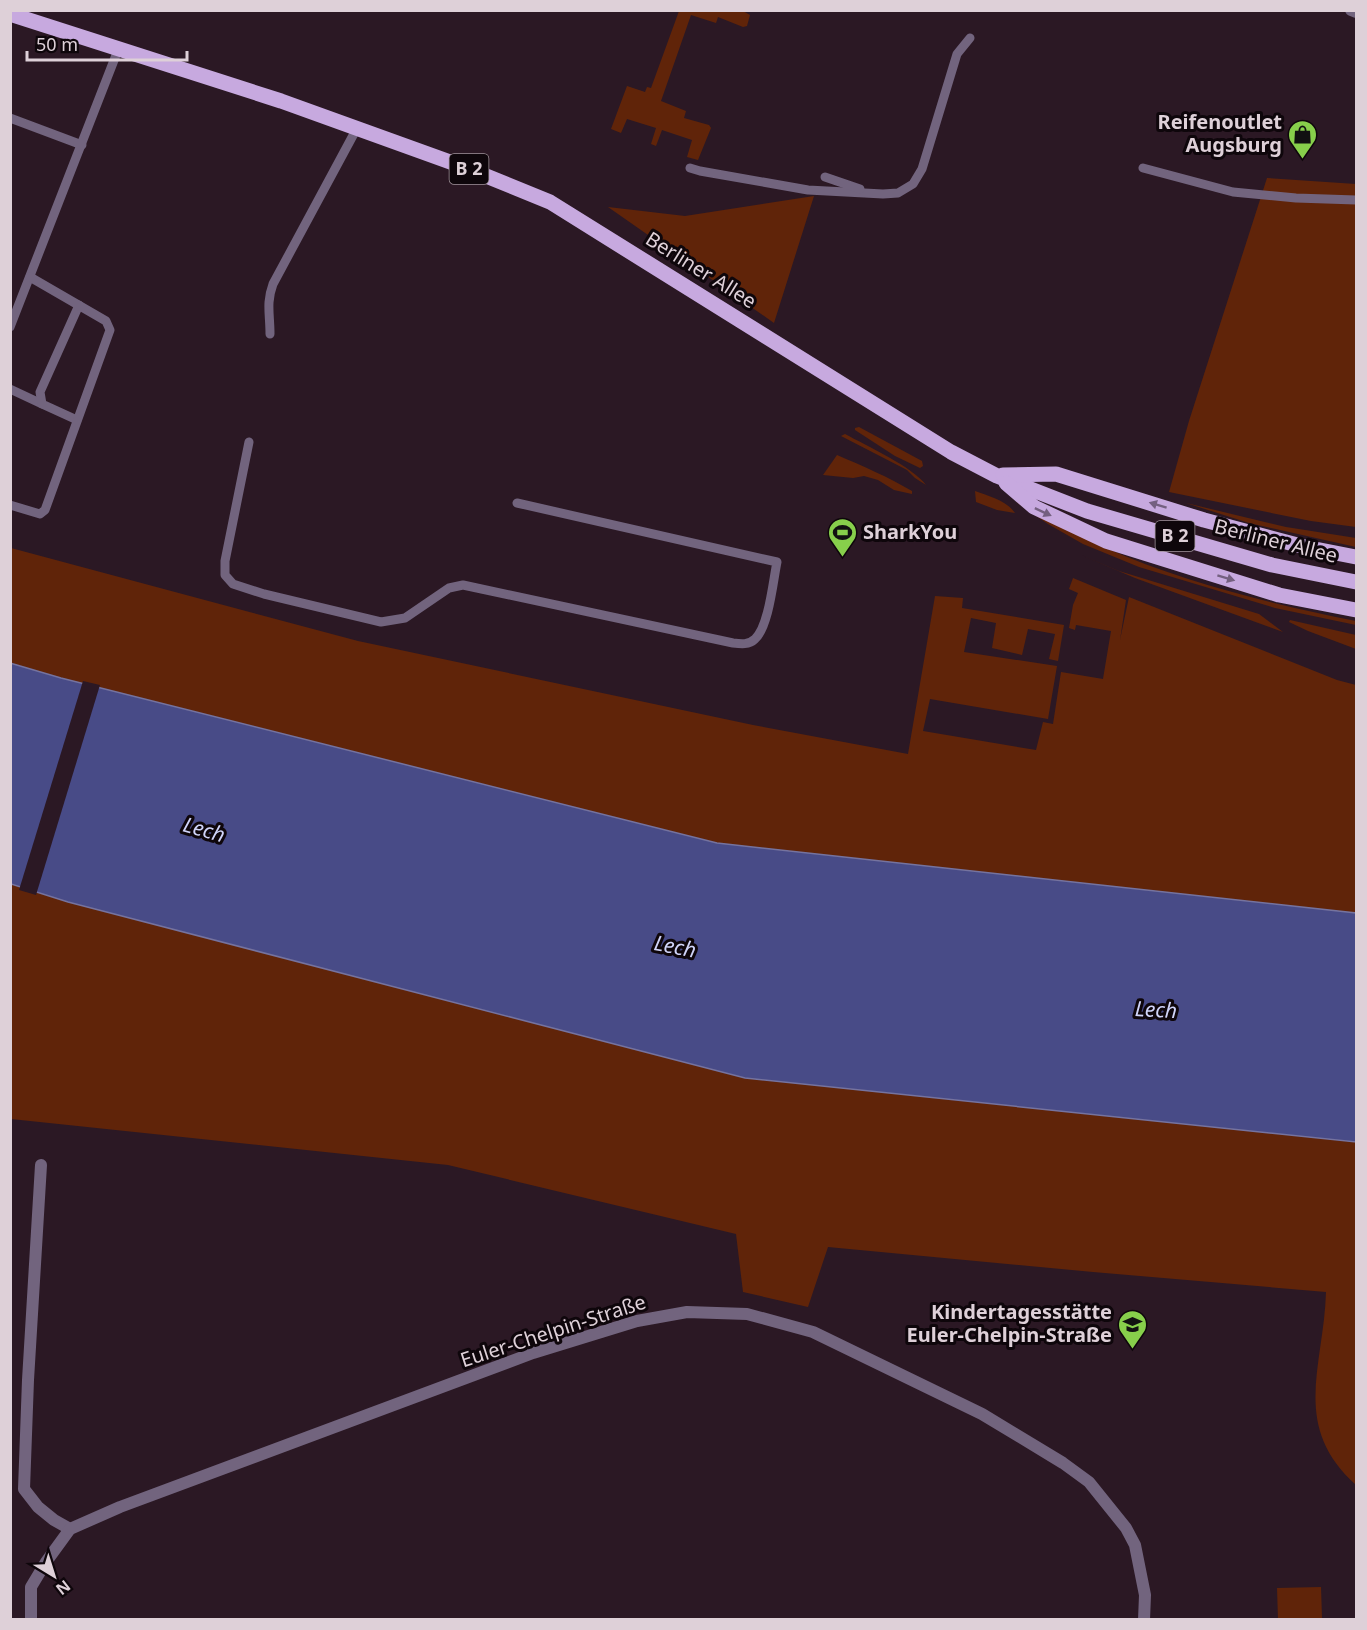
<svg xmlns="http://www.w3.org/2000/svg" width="1367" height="1630" font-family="'Noto Sans',sans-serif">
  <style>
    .green { fill: #602409 }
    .water { fill: #484b87; stroke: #75739f; stroke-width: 1.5 }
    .pier { fill: #2b1824 }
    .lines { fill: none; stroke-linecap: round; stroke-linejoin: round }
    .service { stroke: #72647e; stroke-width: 9 }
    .minor { stroke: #72647e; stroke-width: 12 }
    .primary { stroke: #c7a9df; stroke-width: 15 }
    .oneway { fill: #746080 }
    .labels { text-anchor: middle; stroke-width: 6; stroke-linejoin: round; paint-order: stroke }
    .shield { fill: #0e060b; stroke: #a0939a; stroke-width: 1.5 }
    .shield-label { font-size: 18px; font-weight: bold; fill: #ded0d8 }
    .poi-label { font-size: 20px; font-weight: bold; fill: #ded0d8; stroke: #0e060b; text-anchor: end }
    .street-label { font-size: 20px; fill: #ded0d8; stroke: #0e060b }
    .water-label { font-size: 21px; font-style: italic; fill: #d0d4f9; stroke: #0e060b }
  </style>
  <rect width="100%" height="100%" fill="#2b1824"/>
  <!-- green -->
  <g class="green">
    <path d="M679,11H743L750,15L747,26L743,27L718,17L716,23L691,15L661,101L686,111L684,118L709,125L711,128L698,160L687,157L692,140L662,130L656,146L651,144L656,128L627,119L621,133L611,129L627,86L645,92L647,87L651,88Z"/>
    <path d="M1267,178L1356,184V527L1311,521L1169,492L1189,421Z"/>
    <path d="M814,196L774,323L608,207L685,216Z"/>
    <path d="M859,427L922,461L923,466L920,468L895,456L855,430V428Z"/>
    <path d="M845,434C867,446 913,467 926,485L915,478L907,470L841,436Z"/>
    <path d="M837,455C863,466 888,477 912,491V494L894,490L878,480L864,476L853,478L823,475Z"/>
    <path d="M975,491C989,496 1007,501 1015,513L997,510L976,502Z"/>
    <path d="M1016,502C1046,517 1075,534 1106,548C1185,583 1272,604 1356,621V625L1275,608L1139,567L1083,544L1048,524Z"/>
    <path d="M1186,503L1286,527L1356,538V547L1249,523Z"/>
    <path d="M11,548L358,641L753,725L908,754L935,596L963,598L962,608L1064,625L1058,661L1049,659L1055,634L1028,629L1022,655L992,648L996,623L971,618L964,652L1057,666L1048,719L930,699L923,731L1036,750L1043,722L1053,724L1061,672L1103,679L1111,631L1076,625L1075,630L1069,628L1073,605L1078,593L1069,589L1073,578L1126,600L1120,640L1129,597L1337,680L1356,685V913L717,843L61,678L11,663Z"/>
    <path d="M1081,555L1119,571L1259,614L1283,632L1135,578Z"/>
    <path d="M1290,620L1356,635V649L1308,631L1289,622Z"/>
    <path d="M10,884L68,902L745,1078L1356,1142V1485C1290,1426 1324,1366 1326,1292L1093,1272L828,1247L808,1307L743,1292L736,1234L448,1165L11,1119Z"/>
    <path d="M1321,1587L1322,1619H1278L1277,1588Z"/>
  </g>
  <!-- water -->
  <path class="water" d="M10,663L61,678L717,843L1356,913V1142L745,1078L68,902L11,884Z"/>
  <!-- pier -->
  <path class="pier" d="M83,681L100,685L36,895L19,890Z"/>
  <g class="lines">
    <!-- service -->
    <g class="service">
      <path d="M10,118L82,145"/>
      <path d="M690,168L700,171L808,190L883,194L898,193L913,184L922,169L957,54L970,38"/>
      <path d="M1143,168L1233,192L1296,198L1356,200"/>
      <path d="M825,177L860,189"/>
      <path d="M10,327L118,50"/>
      <path d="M270,334C270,314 266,303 273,284L357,128"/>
      <path d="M10,389L42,404"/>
      <path d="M77,420L42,404L40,392L79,305"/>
      <path d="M249,442L225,561V575L233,584L264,594L381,622L405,618L449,588L463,585L733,643C741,644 749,645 755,639C769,626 773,581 777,562L517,503"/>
      <path d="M10,505L40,514L45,510L110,330L106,321L30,277"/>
    </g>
    <!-- minor -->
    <g class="minor">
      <path d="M1351,10L1356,12"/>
      <path d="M41,1165L28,1380L24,1489L38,1507L54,1520L70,1529"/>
      <path d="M31,1620V1587L46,1562L70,1529L120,1507L533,1353L637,1321L687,1312L747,1314L813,1332L982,1414L1063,1463L1089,1482L1126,1528L1135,1545L1145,1595L1144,1620"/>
    </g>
    <!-- primary -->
    <g class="primary">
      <path d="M10,14L281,101L464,167L550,202L951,452L997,476L1087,511L1272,565L1356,582"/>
      <path d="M1003,475L1056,474L1204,520L1305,547L1356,557"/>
      <path d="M1006,483L1034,507L1106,541L1279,595L1356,610"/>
    </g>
  </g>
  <!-- one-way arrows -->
  <defs><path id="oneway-solid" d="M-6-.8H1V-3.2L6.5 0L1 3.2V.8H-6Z" transform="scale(1.5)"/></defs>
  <g class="oneway">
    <use href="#oneway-solid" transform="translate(1158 505) rotate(-163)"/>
    <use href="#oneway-solid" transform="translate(1043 512) rotate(25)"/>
    <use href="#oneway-solid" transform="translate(1226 578) rotate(17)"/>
  </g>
  <!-- icons -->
  <defs>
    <symbol id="shop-pin" viewBox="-11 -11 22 30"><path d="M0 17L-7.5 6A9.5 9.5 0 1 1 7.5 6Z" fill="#87cf4b" stroke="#0e060b"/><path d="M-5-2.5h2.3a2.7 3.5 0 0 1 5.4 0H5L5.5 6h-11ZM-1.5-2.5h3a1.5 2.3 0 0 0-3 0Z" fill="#111"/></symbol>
    <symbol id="stadium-pin" viewBox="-11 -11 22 30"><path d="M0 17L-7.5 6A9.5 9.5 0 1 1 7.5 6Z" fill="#87cf4b" stroke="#0e060b"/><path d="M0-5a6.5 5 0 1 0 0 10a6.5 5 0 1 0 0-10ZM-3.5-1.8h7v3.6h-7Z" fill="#111"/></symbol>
    <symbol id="school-pin" viewBox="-11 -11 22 30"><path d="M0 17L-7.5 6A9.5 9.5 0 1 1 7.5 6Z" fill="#87cf4b" stroke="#0e060b"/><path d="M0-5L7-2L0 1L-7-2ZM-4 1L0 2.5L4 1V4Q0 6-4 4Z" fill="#111"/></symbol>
  </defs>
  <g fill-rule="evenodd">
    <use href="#shop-pin" x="1286" y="118" width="33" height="45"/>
    <use href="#stadium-pin" x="826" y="516" width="33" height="45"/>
    <use href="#school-pin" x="1116" y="1308" width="33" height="45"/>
  </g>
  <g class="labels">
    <!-- shield labels -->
    <g class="shield">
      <rect x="449.5" y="154" width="39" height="30" rx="4.5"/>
      <rect x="1155.5" y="521" width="39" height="30" rx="4.5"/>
    </g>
    <g class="shield-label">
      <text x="469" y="175">B 2</text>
      <text x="1175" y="542">B 2</text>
    </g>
    <!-- poi labels -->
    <g class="poi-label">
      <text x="1282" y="129">Reifenoutlet<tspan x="1282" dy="23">Augsburg</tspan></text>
      <text x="863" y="539" text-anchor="start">SharkYou</text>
      <text x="1112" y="1319">Kindertagesstätte<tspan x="1112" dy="23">Euler-Chelpin-Straße</tspan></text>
    </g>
    <!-- street labels -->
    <g class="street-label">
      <text transform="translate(701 270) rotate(32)" y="7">Berliner Allee</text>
      <text transform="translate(1276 541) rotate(14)" y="7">Berliner Allee</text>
      <text transform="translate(553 1331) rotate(-18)" y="7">Euler-Chelpin-Straße</text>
    </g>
    <!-- water labels -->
    <g class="water-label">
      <text transform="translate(204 830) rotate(16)" y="7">Lech</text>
      <text transform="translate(675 947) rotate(11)" y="7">Lech</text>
      <text transform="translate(1156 1010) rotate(3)" y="7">Lech</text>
    </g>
  </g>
  <!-- border -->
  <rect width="1367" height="1630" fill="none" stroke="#ded0d8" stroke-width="24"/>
  <!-- north arrow -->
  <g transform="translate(54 1576) rotate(142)" stroke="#0e060b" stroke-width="4.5" paint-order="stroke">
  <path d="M0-4.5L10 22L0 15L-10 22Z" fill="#ded0d8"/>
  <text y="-9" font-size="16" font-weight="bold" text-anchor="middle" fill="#ded0d8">N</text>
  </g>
  <!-- scale -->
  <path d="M27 51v9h160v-9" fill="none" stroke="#ded0d8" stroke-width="3"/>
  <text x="36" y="51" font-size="18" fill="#ded0d8" stroke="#0e060b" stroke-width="4.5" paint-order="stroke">50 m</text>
</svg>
